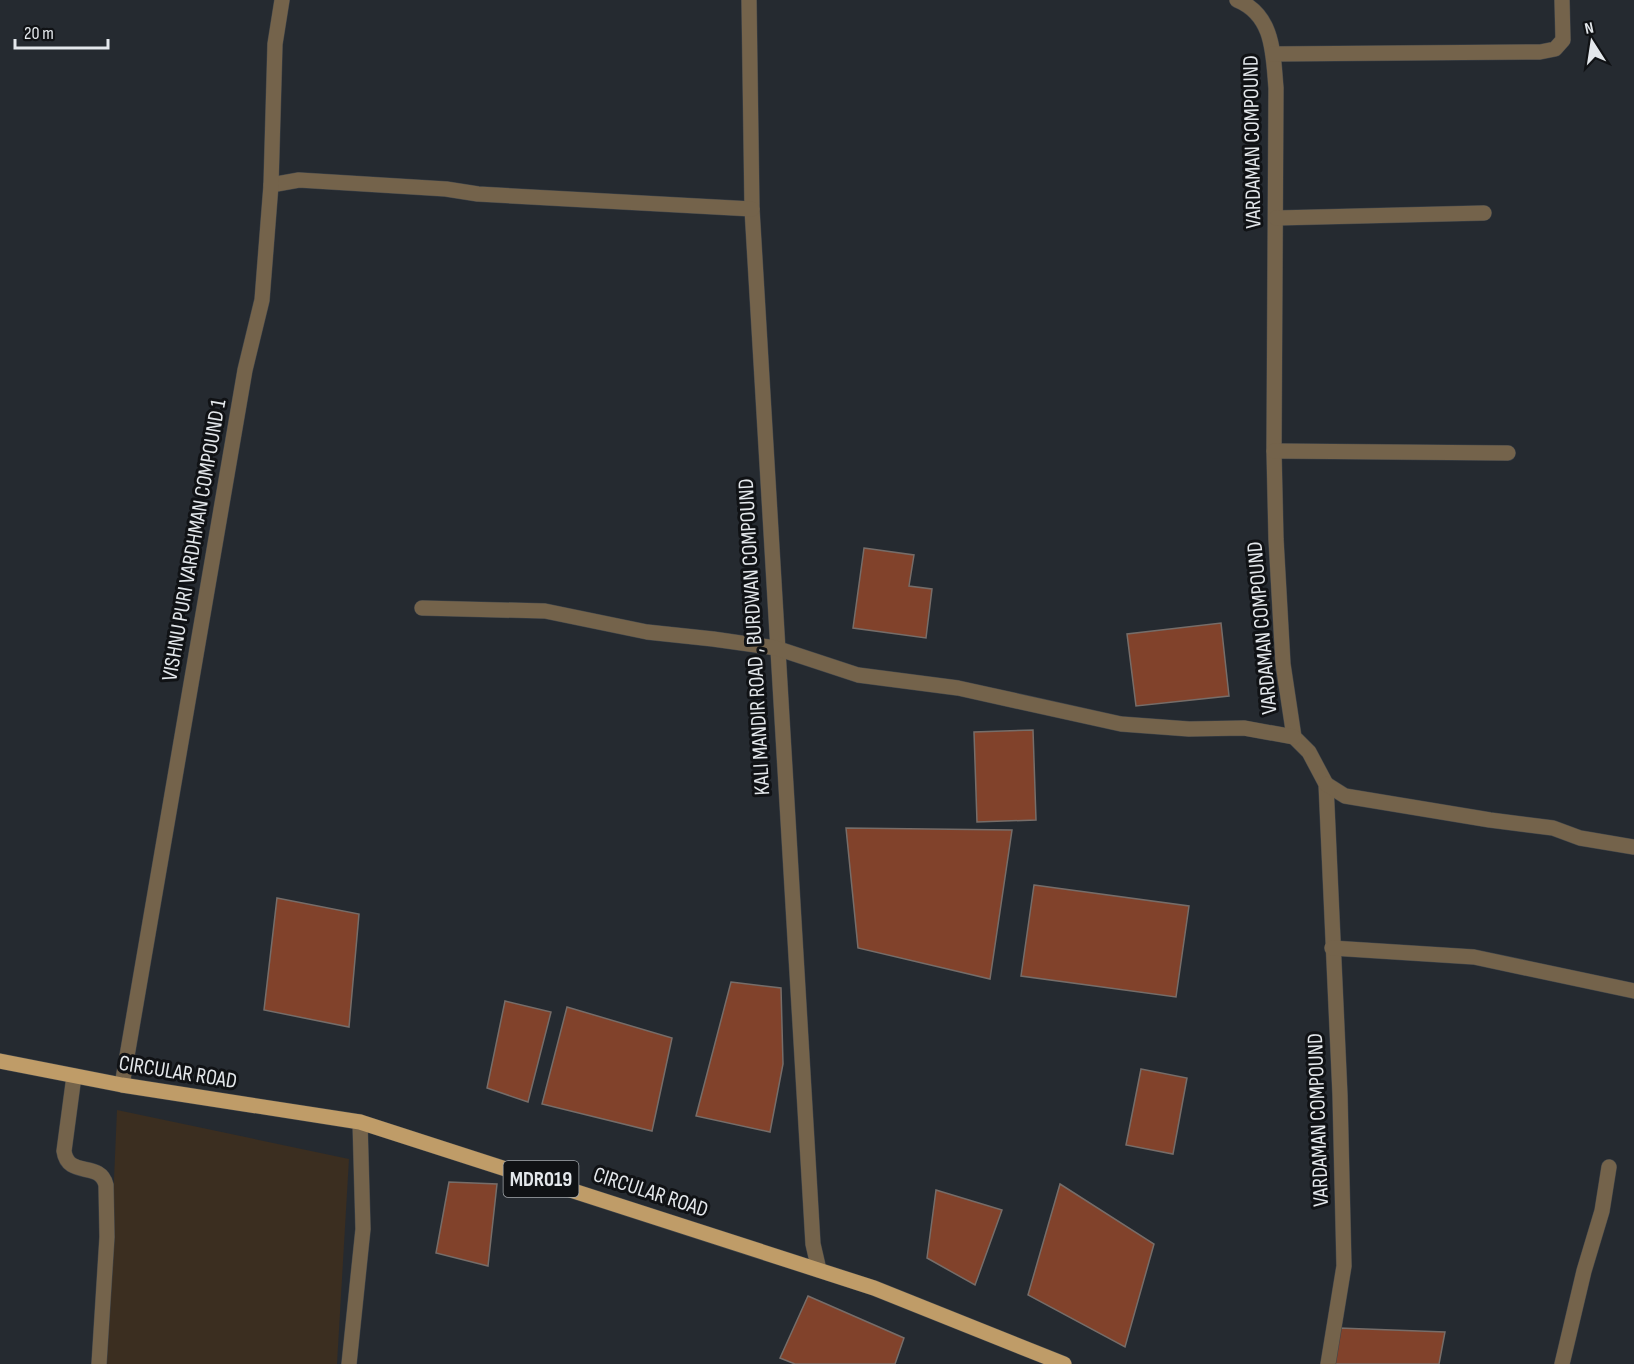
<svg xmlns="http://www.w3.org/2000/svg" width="1634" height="1364" font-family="'Sofia Sans Condensed',sans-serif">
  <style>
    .education { fill: #3b2e20 }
    .building { fill: #81422b; stroke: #766d69; stroke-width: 1.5 }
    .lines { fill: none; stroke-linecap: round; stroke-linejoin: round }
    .minor-casing { stroke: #40454a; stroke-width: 16 }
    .major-casing { stroke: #40454a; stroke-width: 16 }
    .minor { stroke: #74634b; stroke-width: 15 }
    .major { stroke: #bf9c68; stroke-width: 15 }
    .labels { text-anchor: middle; stroke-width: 6; stroke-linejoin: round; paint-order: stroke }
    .shield { fill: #101215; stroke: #a4a8ac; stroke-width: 1.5 }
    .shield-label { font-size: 21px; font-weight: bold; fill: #e4e8ec }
    .street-label { font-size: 22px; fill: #e4e8ec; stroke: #101215 }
  </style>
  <rect width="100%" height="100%" fill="#252a30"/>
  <!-- education -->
  <path class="education" d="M117,1110L349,1159L337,1364H106Z"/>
  <!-- building -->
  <g class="building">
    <path d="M864,548L914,555L909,586L932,589L926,638L853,628Z"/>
    <path d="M1221,623L1229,696L1136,706L1127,634Z"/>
    <path d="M1033,730L1036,820L977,822L974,732Z"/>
    <path d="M846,828L1012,830L990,979L858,948Z"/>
    <path d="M1034,885L1189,906L1176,997L1021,976Z"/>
    <path d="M277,898L359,914L349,1027L264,1010Z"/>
    <path d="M731,982L781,988L783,1064L770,1132L696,1116Z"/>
    <path d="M505,1001L551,1012L528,1102L487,1088Z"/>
    <path d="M567,1007L672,1038L652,1131L542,1104Z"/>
    <path d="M1141,1069L1187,1078L1173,1154L1126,1145Z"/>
    <path d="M449,1182L497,1184L488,1266L436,1253Z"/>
    <path d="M1060,1184L1154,1244L1125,1347L1028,1295Z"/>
    <path d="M936,1190L1002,1210L975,1285L927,1258Z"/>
    <path d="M808,1296L904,1338L895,1364H795L780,1358Z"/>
    <path d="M1339,1328L1445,1332L1439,1364H1334Z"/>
  </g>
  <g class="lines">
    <defs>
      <g id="minor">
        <path d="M749,0L752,209L813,1244L819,1270"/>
        <path d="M1237,0C1274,15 1273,54 1276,88L1274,451L1276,539L1283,664L1294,737L1309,752L1326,784L1340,1095L1344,1266L1328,1364"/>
        <path d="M1273,54L1540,52L1555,49L1563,40L1562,0"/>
        <path d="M271,185L299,180L446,189L478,194L752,209"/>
        <path d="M1276,218L1484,213"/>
        <path d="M1274,451L1508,453"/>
        <path d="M422,608L545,611L647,632L713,639L776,648L858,675L958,688L1121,724L1189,729L1244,728L1294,737"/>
        <path d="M1326,784L1345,796L1490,820L1553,828L1580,838L1634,847"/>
        <path d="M1332,948L1474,957L1634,991"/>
        <path d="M74,1076L64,1151C68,1179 100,1160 106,1185L107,1237L99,1364"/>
        <path d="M122,1085L245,370L262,300L271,185L275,44L282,0"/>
        <path d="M349,1364L363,1229L360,1122"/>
        <path d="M1562,1364L1584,1271L1602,1211L1609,1167"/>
      </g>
      <path id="major" d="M0,1061L122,1085L360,1122L874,1288L1064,1364"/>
    </defs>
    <!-- minor casing -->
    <use href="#minor" class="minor-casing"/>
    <!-- major casing -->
    <use href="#major" class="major-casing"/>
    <!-- minor -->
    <use href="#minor" class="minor"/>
    <!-- major -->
    <use href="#major" class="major"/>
  </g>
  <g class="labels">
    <!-- shield labels -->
    <rect class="shield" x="503.5" y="1161" width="75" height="36" rx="4.5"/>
    <g class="shield-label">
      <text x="541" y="1186">MDR019</text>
    </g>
    <!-- street labels -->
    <g class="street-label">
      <text transform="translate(1251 142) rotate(-91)" y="8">VARDAMAN COMPOUND</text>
      <text transform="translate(193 540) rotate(-80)" y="8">VISHNU PURI VARDHMAN COMPOUND 1</text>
      <text transform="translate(1261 628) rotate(-95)" y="8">VARDAMAN COMPOUND</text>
      <text transform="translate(753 637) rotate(-93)" y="8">KALI MANDIR ROAD , BURDWAN COMPOUND</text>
      <text transform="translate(178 1071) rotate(9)" y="8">CIRCULAR ROAD</text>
      <text transform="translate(1317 1120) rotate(-92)" y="8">VARDAMAN COMPOUND</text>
      <text transform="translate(651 1191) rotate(18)" y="8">CIRCULAR ROAD</text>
    </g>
  </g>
  <!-- north arrow -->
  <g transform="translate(1592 42) rotate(348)" stroke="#101215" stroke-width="4.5" paint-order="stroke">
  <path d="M0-4.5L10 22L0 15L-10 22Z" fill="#e4e8ec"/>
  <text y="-9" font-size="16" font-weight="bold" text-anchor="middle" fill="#e4e8ec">N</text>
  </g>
  <!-- scale -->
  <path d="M15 39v9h93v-9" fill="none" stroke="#e4e8ec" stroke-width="3"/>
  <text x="24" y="39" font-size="18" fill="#e4e8ec" stroke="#101215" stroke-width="4.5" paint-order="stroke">20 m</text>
</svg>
